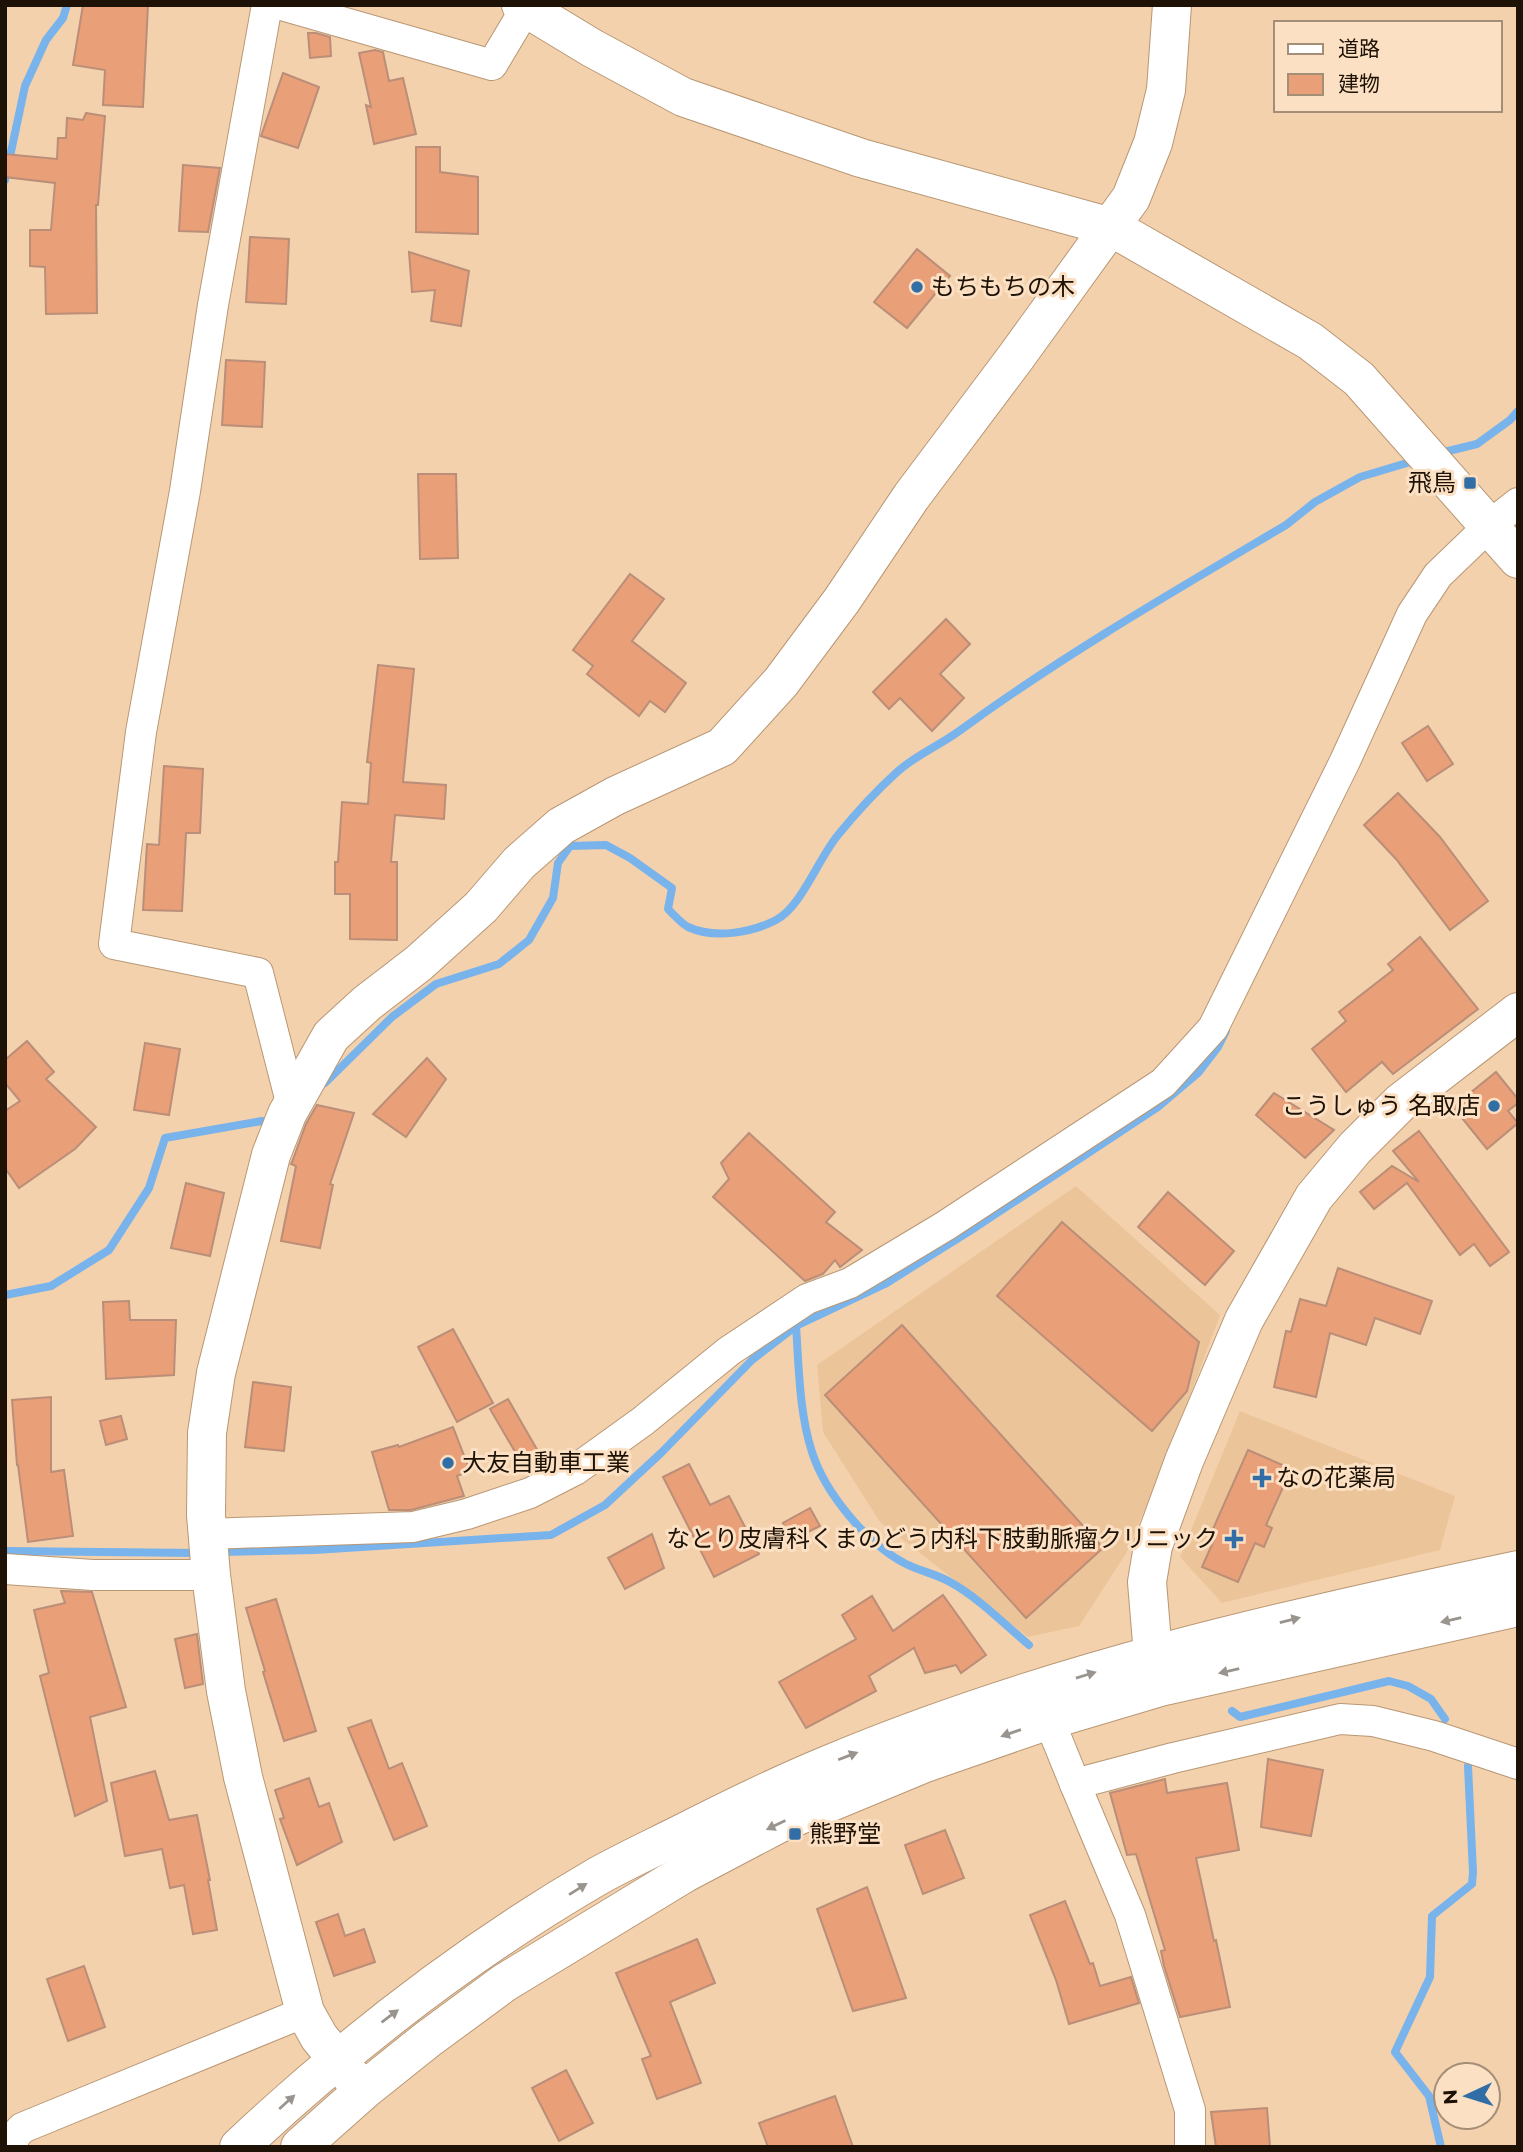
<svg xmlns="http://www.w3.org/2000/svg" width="1523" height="2152" font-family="Montserrat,'Noto Sans JP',sans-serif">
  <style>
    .built { fill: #ecc499 }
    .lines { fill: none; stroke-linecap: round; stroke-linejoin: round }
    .stream { stroke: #78b3ec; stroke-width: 8 }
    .building { fill: #e99f78; stroke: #ba8e78; stroke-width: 2 }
    .street-casing { stroke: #b89774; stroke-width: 32 }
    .secondary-casing { stroke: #b89774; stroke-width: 40 }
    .street { stroke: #fff; stroke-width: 30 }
    .secondary { stroke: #fff; stroke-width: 38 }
    .oneway { fill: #99948e }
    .poi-dot { fill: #306ea5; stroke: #fce0c3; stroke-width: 2.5 }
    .labels { text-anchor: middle; stroke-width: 6; stroke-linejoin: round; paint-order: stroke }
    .poi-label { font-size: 24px; fill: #1d1205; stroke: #fce0c3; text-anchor: start }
  </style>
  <rect width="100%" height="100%" fill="#f4d1ad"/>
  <!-- built -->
  <g class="built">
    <path d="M1076,1186L1220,1315L1171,1446L1127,1552L1079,1626L1028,1637L880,1522L823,1432L817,1365Z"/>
    <path d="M1240,1411L1455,1496L1440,1550L1222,1603L1180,1557Z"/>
  </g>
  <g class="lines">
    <!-- stream -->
    <g class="stream">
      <path d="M5,180L25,86L46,40L63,18L67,5"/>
      <path d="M1440,453L1477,444L1510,420L1518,411"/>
      <path d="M325,1083L392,1017L436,984L499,964L529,940L553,898L558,863L570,846L606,845L630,858L672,888L668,909C674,915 681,923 688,927C714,939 751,933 776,920C802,906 818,859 838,835C856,813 875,792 896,773C915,755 941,745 962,729C1065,654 1176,590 1286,525L1315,502L1360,477L1417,460"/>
      <path d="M5,1295L51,1286L109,1250L149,1188L165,1138L262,1121"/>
      <path d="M796,1326C799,1367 799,1412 812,1452C825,1493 867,1544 906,1564C920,1571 936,1574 950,1582C979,1598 1004,1624 1029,1645"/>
      <path d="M5,1551L199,1553"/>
      <path d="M219,1552L315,1550L551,1535L605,1505L661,1453L752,1360L796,1326L885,1284L976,1227L1158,1107L1198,1073L1218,1047L1226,1031"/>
      <path d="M1232,1711L1240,1717L1389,1681L1408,1686L1431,1699L1445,1719"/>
      <path d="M1441,2147L1429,2096L1395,2052L1430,1977L1432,1916L1472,1884L1473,1872L1468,1766"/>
    </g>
  </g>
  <!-- building -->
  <g class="building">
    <path d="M83,5H148L143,107L103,105L105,70L73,65Z"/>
    <path d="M308,33H316L330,37L331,56L310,58Z"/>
    <path d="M375,50L383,52L389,81L403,78L416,134L374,144L366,105L371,107L359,53Z"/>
    <path d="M283,73L319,87L298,148L261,136Z"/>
    <path d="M86,113L105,116L98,205H96L97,313L46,314L45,267L30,266V230H51L55,183L5,177V154L57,159L58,138H66L67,118L83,120Z"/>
    <path d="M416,147H440V172L478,177V234L416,232Z"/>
    <path d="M183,165L220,168L208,232L179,231Z"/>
    <path d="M250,237L289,239L286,304L246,302Z"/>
    <path d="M917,249L950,276L907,328L874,302Z"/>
    <path d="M409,252L469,271L461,326L431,321L435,290L412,292Z"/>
    <path d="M226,360L265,362L262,427L222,425Z"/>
    <path d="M418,474H456L458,558L420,559Z"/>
    <path d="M630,574L664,599L632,641L686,683L665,712L650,701L639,716L587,674L593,666L573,650Z"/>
    <path d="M946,619L970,644L940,674L964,698L932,731L900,698L889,709L873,692Z"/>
    <path d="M378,665L414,669L403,782L446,785L444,819L395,815L391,862H397V940L350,939V894H335V862H338L342,802L368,804L371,763L367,762Z"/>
    <path d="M1428,726L1453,764L1427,781L1402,743Z"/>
    <path d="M164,766L203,769L200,833H186L182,911L143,910L147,844L159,845Z"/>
    <path d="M1398,793L1440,837L1488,901L1450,930L1396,859L1364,825Z"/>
    <path d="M1420,937L1478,1009L1393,1074L1382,1062L1346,1092L1312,1049L1346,1021L1339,1012L1393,970L1388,964Z"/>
    <path d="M27,1041L54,1072L46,1079L96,1127L75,1149L19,1188L5,1168V1111L20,1101L5,1083V1060Z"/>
    <path d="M145,1043L180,1049L169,1115L134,1110Z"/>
    <path d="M427,1058L446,1079L406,1137L373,1114Z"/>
    <path d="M1496,1072L1518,1099V1103L1508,1111L1518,1123L1487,1149L1453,1107Z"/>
    <path d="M1274,1093L1334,1130L1305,1158L1256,1115Z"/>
    <path d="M317,1105L354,1113L330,1184L333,1185L320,1248L281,1241L296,1166L291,1164L292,1162L306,1124Z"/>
    <path d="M1419,1131L1509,1252L1490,1266L1474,1244L1460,1255L1407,1183L1374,1209L1360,1192L1392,1166L1419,1182L1393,1151Z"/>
    <path d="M749,1133L835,1212L826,1222L862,1250L840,1267L835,1260L823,1274L805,1281L713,1197L729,1179L721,1163Z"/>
    <path d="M186,1183L224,1193L210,1256L171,1248Z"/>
    <path d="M1168,1192L1234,1251L1205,1285L1138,1227Z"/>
    <path d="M1062,1222L1199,1342L1187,1391L1152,1431L997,1296Z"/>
    <path d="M1338,1268L1432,1301L1420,1334L1375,1318L1366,1345L1330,1333L1316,1397L1274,1387L1286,1331L1291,1332L1300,1299L1326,1306Z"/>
    <path d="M129,1301L130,1320H176L174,1375L106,1379L103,1302Z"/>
    <path d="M902,1325L1103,1548L1026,1618L825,1395Z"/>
    <path d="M453,1329L493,1403L457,1422L418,1347Z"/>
    <path d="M253,1382L291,1387L284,1451L245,1447Z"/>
    <path d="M51,1397V1472L64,1470L73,1536L28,1542L18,1465H17L12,1400Z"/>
    <path d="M508,1399L546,1465L528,1474L490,1409Z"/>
    <path d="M121,1416L127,1439L106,1445L100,1421Z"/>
    <path d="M453,1427L470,1471L457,1476L464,1496L411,1510H389L372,1452L398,1445L399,1447Z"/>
    <path d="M1248,1450L1287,1467L1280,1483L1284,1485L1266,1525L1272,1528L1264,1547L1255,1543L1238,1582L1202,1567L1214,1540L1209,1538Z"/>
    <path d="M689,1464L710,1505L729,1496L759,1554L714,1577L663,1477Z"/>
    <path d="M810,1508L820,1526L792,1540L783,1523Z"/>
    <path d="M652,1534L664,1568L625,1589L608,1558Z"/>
    <path d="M61,1591L92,1592L126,1707L90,1717L107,1801L75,1816L40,1676L49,1673L34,1610L65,1603Z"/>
    <path d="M943,1595L986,1655L961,1673L956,1665L925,1673L914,1648L869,1676L876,1691L806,1728L779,1682L856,1639L842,1615L872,1596L893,1631Z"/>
    <path d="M276,1599L316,1731L284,1741L263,1672L265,1671L246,1608Z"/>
    <path d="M197,1634L203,1684L185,1688L175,1639Z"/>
    <path d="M371,1720L389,1769L402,1763L427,1826L394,1840L348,1728Z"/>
    <path d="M1268,1759L1323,1770L1311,1836L1261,1827Z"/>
    <path d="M155,1771L169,1820L197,1815L210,1880H208L217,1930L193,1934L184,1885L170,1888L162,1849L125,1856L111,1783Z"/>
    <path d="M309,1778L319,1807L329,1803L342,1842L297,1865L280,1819L284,1818L275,1790Z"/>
    <path d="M1165,1779L1167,1793L1227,1783L1239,1850L1196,1858L1214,1941L1216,1940L1230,2007L1180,2017L1164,1966L1161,1951L1165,1950L1136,1854L1127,1855L1110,1793Z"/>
    <path d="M945,1830L964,1878L923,1894L905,1845Z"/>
    <path d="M867,1887L906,1998L853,2011L817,1909Z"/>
    <path d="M1065,1901L1090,1964L1093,1963L1100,1986L1131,1977L1139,2003L1069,2024L1056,1980L1030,1915Z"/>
    <path d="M338,1914L345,1936L364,1929L375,1962L334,1976L316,1922Z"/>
    <path d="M697,1939L715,1983L670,2002L701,2083L657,2099L642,2059L651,2056L616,1973Z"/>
    <path d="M84,1966L105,2027L68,2041L47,1979Z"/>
    <path d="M566,2070L593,2123L559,2141L532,2088Z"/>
    <path d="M835,2096L853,2147H768L759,2123Z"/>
    <path d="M1267,2108L1270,2147H1216L1211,2112Z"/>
  </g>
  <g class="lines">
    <defs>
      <g id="street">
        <path d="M267,5L213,305L185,491L141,732L114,944L258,973L292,1106"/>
        <path d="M282,5L492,65L526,8"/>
        <path d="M208,1534L413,1527L467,1514L530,1493L575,1470L643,1421L729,1351L807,1299L850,1283L945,1226L1163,1083L1213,1028L1345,761L1412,614L1438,575L1489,526L1518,503"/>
        <path d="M5,1569L93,1575H211"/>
        <path d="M1049,1720L1075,1784L1173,1758L1340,1719L1373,1721L1434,1736L1518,1764"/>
        <path d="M1075,1784L1130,1915L1190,2110V2147"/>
        <path d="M11,2147L15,2136L22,2128L305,2012"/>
      </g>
      <g id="secondary">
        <path d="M521,5L592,48L683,97L861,158L1111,227L1310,341L1359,379L1518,559"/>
        <path d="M1153,1655L1147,1582L1153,1546L1184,1461L1244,1320L1314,1197L1355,1148L1401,1102L1518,1012"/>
        <path d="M363,2091L319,2037L305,2012L243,1777L226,1691L211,1575L206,1515L207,1433L216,1373L271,1155L287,1114L331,1036L367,1003L419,963L481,907L519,863L561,826L615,796L722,747L781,682L842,600L911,497L1016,357L1131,198L1153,143L1166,90L1172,5"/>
        <path d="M239,2147C349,2044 467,1952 598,1876C625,1861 653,1848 681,1834C730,1809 779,1785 830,1764C1050,1672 1285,1619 1518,1570"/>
        <path d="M300,2147L363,2091L428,2039L504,1983L685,1873L778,1824L925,1763L1049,1720L1160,1687L1518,1607"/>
      </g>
    </defs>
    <!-- street casing -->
    <use href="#street" class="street-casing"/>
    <!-- secondary casing -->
    <use href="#secondary" class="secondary-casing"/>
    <!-- street -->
    <use href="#street" class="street"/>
    <!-- secondary -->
    <use href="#secondary" class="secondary"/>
  </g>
  <!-- one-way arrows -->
  <defs><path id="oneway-solid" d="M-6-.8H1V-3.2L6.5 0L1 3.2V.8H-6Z" transform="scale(1.75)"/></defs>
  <g class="oneway">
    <use href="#oneway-solid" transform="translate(1290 1620) rotate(-14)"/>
    <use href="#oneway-solid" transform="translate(1451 1620) rotate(167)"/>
    <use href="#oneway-solid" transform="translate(1229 1671) rotate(167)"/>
    <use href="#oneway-solid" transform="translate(1086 1675) rotate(-17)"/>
    <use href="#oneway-solid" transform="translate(1011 1733) rotate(161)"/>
    <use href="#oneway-solid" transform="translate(848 1756) rotate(-21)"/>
    <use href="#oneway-solid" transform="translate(776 1825) rotate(154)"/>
    <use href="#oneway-solid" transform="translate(578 1889) rotate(-32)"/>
    <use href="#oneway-solid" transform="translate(390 2016) rotate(-37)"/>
    <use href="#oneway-solid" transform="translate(287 2102) rotate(-42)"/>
  </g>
  <!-- markers -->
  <g class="poi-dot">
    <circle cx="917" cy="287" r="7"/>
    <rect x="1463" y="476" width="14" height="14" rx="3.5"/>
    <circle cx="1494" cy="1106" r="7"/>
    <circle cx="448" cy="1463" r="7"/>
    <path d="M1258.5 1467.5h7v7h7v7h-7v7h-7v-7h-7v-7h7z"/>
    <path d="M1230.5 1528.5h7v7h7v7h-7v7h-7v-7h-7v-7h7z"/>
    <rect x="788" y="1827" width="14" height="14" rx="3.5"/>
  </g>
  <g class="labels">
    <!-- poi labels -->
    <g class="poi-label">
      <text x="931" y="295">もちもちの木</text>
      <text x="1456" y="491" text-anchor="end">飛鳥</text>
      <text x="1480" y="1114" text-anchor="end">こうしゅう 名取店</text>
      <text x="462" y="1471">大友自動車工業</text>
      <text x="1276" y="1486">なの花薬局</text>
      <text x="1218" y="1547" text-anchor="end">なとり皮膚科くまのどう内科下肢動脈瘤クリニック</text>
      <text x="809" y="1842">熊野堂</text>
    </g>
  </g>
  <!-- border -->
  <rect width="1523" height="2152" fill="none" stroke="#1d1205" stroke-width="14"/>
  <!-- legend -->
  <rect x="1274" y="21" width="228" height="91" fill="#fce0c3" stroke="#a38e77" stroke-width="2"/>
  <rect x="1288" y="44" width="35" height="10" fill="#ffffff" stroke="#a38e77" stroke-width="2"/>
  <text x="1338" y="56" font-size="21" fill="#1d1205">道路</text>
  <rect x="1288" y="74" width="35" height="21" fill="#e99f78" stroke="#a38e77" stroke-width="2"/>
  <text x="1338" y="91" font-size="21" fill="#1d1205">建物</text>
  <!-- north arrow -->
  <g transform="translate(1467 2096) rotate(266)"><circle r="33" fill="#fce0c3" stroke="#a38e77" stroke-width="2"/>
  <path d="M0-5L12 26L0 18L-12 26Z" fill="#306ea5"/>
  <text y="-10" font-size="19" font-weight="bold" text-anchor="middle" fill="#1d1205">N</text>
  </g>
</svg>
